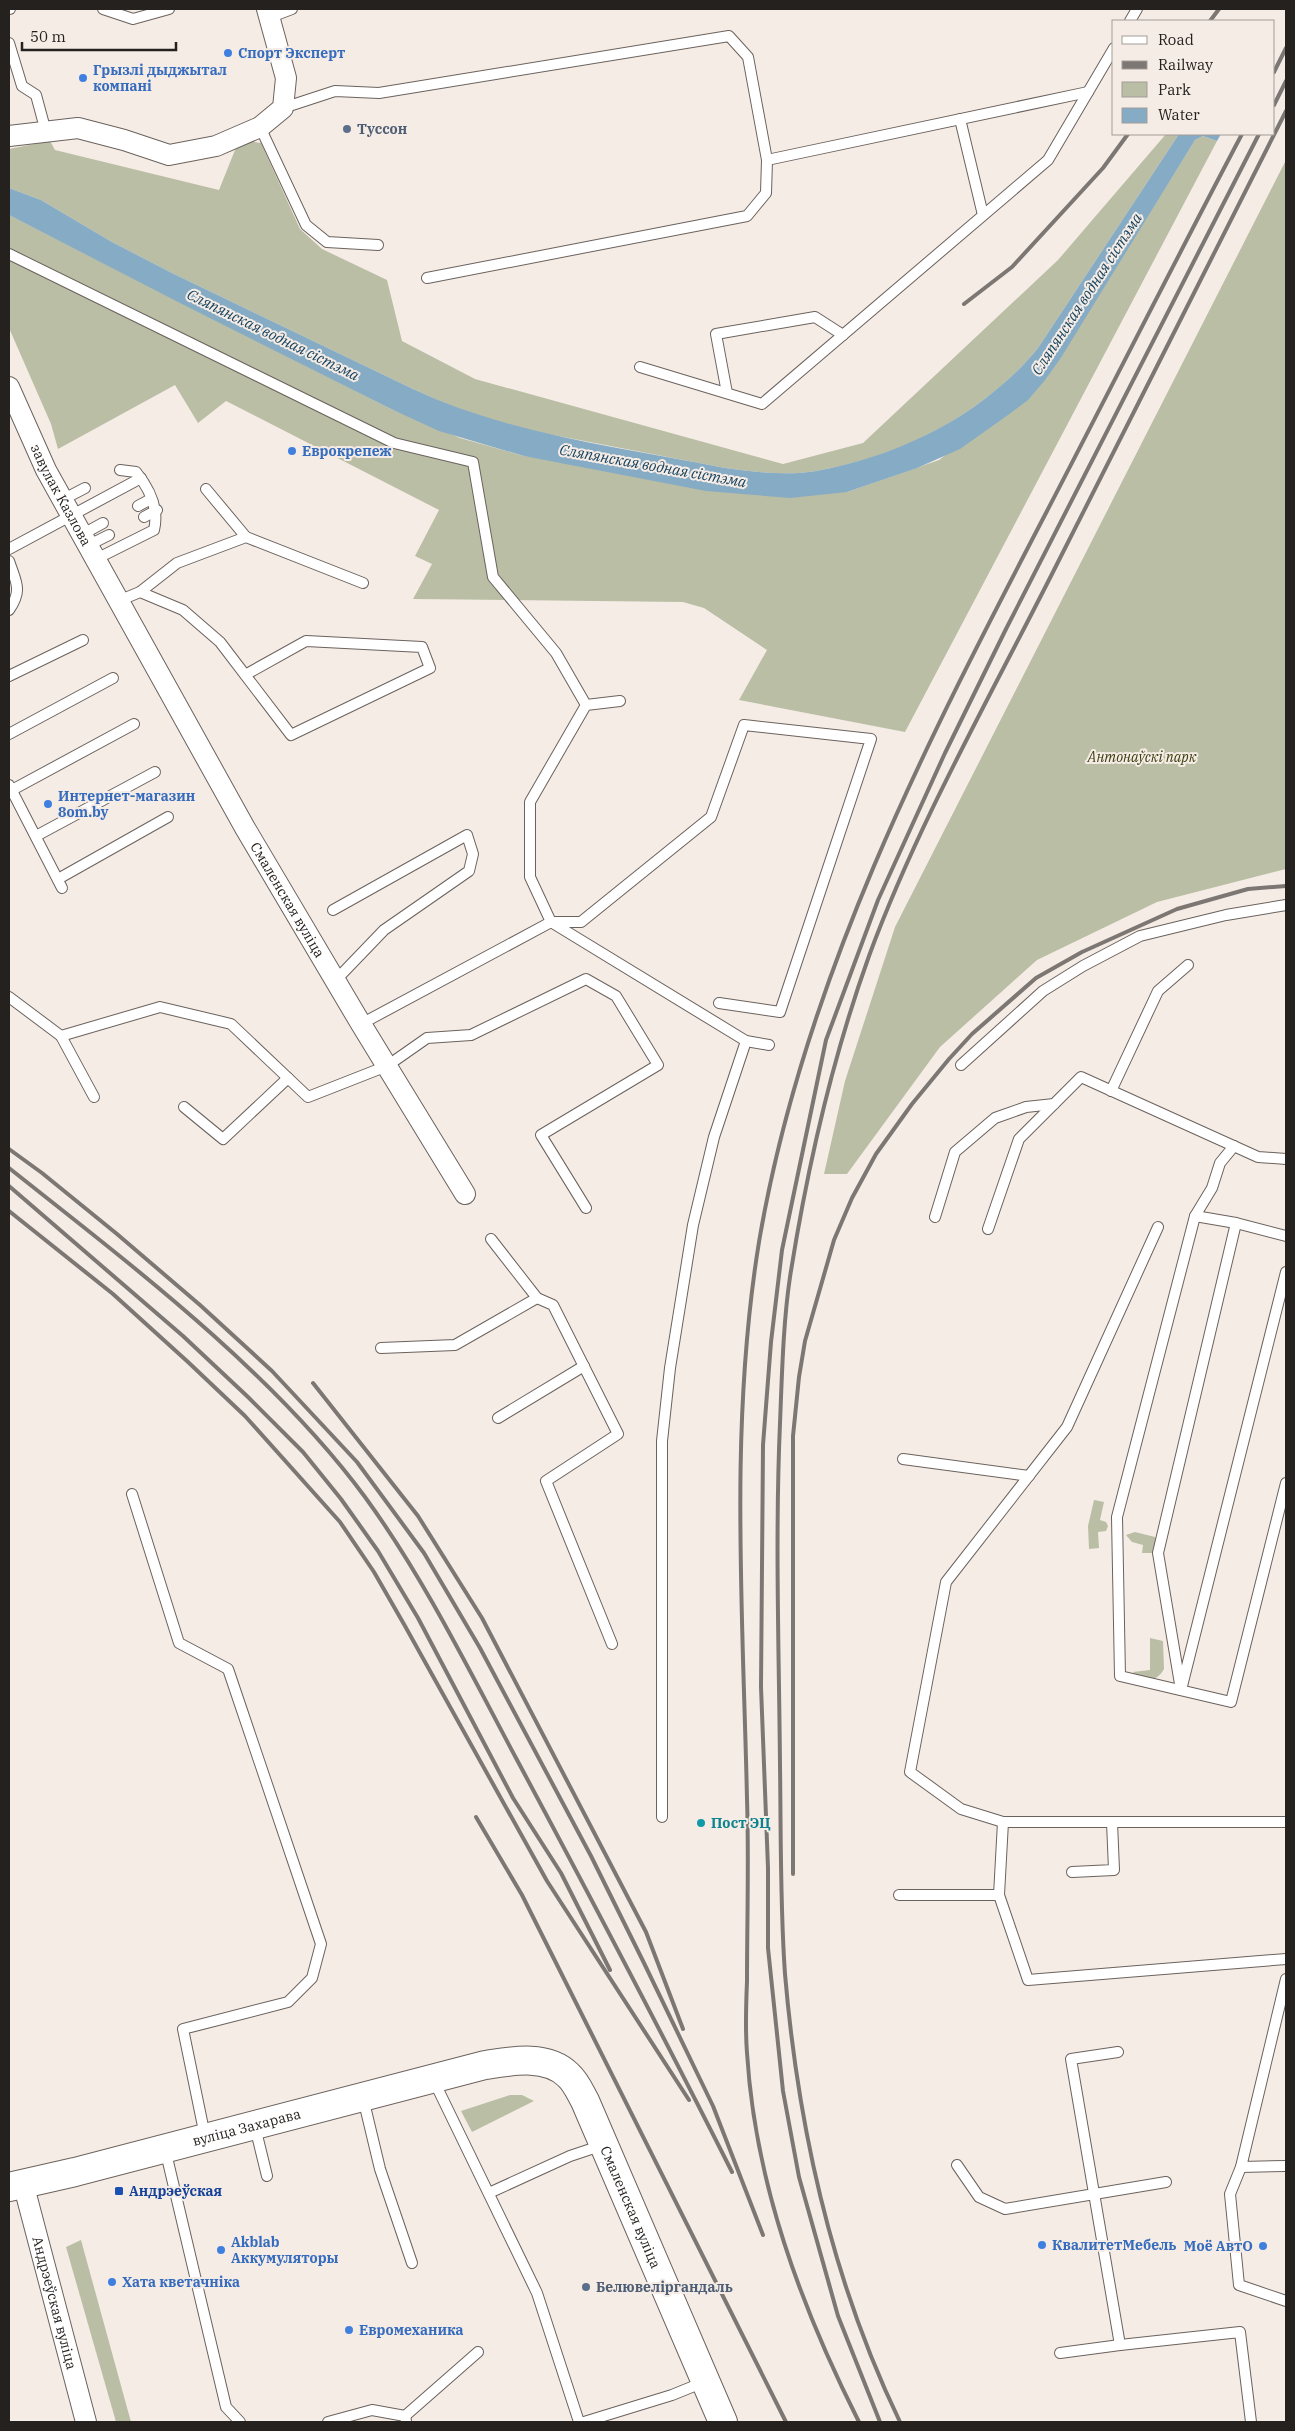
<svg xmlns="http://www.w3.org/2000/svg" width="1295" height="2431" font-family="'IBM Plex Serif',serif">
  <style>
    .green { fill: #babea5 }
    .water { fill: #86abc5 }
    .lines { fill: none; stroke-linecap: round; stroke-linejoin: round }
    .lane-casing { stroke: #6b625d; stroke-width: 12 }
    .street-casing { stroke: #6b625d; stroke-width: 22 }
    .secondary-casing { stroke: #6b625d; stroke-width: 30 }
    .lane { stroke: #fff; stroke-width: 10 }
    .street { stroke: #fff; stroke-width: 20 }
    .secondary { stroke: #fff; stroke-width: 28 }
    .rail { stroke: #7d7773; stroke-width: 4 }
    .shop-dot { fill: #3f7fe0; stroke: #f6ece6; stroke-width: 2 }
    .service-dot { fill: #5c6f8a; stroke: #f6ece6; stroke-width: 2 }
    .culture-dot { fill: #0f9aa8; stroke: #f6ece6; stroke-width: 2 }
    .transit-dot { fill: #1a4fb4; stroke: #f6ece6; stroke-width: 2 }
    .labels { text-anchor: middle; stroke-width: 4; stroke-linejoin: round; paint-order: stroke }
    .shop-label { font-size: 14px; font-weight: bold; fill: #366cbe; stroke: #f6ece6; text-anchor: start }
    .service-label { font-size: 14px; font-weight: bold; fill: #4e5e75; stroke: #f6ece6; text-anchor: start }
    .street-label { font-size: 14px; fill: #25211f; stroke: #f6ece6 }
    .park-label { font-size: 14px; font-style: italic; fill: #393d0c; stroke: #f6ece6 }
    .culture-label { font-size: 14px; font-weight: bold; fill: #0d838f; stroke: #f6ece6; text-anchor: start }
    .transit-label { font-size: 14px; font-weight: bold; fill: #164399; stroke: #f6ece6; text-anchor: start }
    .water-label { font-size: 15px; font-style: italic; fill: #164460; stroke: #f6ece6 }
  </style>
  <rect width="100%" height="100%" fill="#f6ece6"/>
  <!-- green -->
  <g class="green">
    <path d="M1166,134H1179L1038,348C984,414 901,457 816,471C787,476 755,472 725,468L527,430L464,412L413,389L174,274L112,242L41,200L9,188V149L50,141L55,150L219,190L239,140L261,143L300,229L322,249L387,280L402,341L475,379L783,464L863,443L1058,260Z"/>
    <path d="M1203,136L1217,141L905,732L739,700L767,650L704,608L683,602L413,599L432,564L415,556L439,510L226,401L198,423L175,385L58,449L51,424L9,328V215L391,409L460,438L524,456L847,492L939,460L1046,379L1195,140Z"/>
    <path d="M1286,160V869L1157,902L1037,960L940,1047L847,1174H824L845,1081L895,927Z"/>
    <path d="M1094,1500L1104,1502L1100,1520L1106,1522L1108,1526L1106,1531L1098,1532L1099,1548L1089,1549L1088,1526Z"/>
    <path d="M1135,1532L1155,1537L1161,1547L1152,1553H1142L1143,1545L1132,1542L1126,1535Z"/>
    <path d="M1150,1638L1163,1641L1164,1669C1157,1682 1143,1684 1133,1672L1150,1670Z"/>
    <path d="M510,2095H522L534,2101L472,2132L461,2111Z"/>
    <path d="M81,2240L131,2422H116L66,2247Z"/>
  </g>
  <!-- water -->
  <path class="water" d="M1179,134H1221L1217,141L1203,136L1195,140L1062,356L1046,379L1028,400L1008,415L960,449L917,468L847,492L790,498L706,491L524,456L439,431L391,409L182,304L9,215V188L41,200L112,242L174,274L413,389C511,435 620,447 725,468C755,472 787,476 816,471C901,456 984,414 1038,348Z"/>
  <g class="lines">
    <defs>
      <g id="lane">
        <path d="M9,9H10"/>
        <path d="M103,9L133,19L169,9"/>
        <path d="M271,17L292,9"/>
        <path d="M1130,21L1137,9"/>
        <path d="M9,43L22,86L36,95L46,132"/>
        <path d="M283,108L335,91L379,93L729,36L748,57L767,160L766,193L747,216L427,278"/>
        <path d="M960,119L983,215"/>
        <path d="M260,127L306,225L327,242L378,245"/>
        <path d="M767,160L1088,92"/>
        <path d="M9,254L394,443L473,462L493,577L556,653L586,705"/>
        <path d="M640,367L762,404L1048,160L1114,48"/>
        <path d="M727,393L716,334L815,317L843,335"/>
        <path d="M206,489L246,537"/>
        <path d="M62,500L85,488"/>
        <path d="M138,506L151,499"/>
        <path d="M144,517L157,510"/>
        <path d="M81,535L103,523"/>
        <path d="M87,546L109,535"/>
        <path d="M9,549L141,478"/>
        <path d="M94,560L154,530C159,509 149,488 136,472L120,470"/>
        <path d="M9,561C16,582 23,590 9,610"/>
        <path d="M140,592L177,563L246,537L363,583"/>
        <path d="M118,601L140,592L183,610L220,642L291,735L430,668L422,647L306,641L245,675"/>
        <path d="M9,676L83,640"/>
        <path d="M620,701L586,705L530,802V877L551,922L746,1041L769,1045"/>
        <path d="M9,734L113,678"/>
        <path d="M9,785L62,888"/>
        <path d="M12,790L134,724"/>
        <path d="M36,836L155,772"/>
        <path d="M58,879L168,817"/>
        <path d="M333,910L467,835L473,854L469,871L384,930L335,981"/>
        <path d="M9,997L61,1036L160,1007L231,1024L308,1097L387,1066L427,1038L471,1035L586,979L616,996L658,1065L541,1135L586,1208"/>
        <path d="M361,1024L551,922H581L711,817L744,725L871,739L780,1012L719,1003"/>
        <path d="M61,1036L94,1097"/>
        <path d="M961,1065L1043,991L1083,966L1140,936L1226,915L1286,905"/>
        <path d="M1111,1091L1158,991L1188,965"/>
        <path d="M184,1107L223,1139L288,1078"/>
        <path d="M1234,1146L1220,1163L1212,1188L1195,1216L1236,1223L1286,1236"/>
        <path d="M1195,1216L1117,1517L1120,1676L1231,1702L1286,1483"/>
        <path d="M935,1217L955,1152L995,1118L1026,1107L1054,1104"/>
        <path d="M988,1229L1019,1139L1081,1077L1258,1157L1286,1159"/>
        <path d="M491,1239L537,1298L553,1305L618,1434L546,1481L612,1644"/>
        <path d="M381,1348L455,1345L537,1298"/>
        <path d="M498,1418L584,1366"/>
        <path d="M903,1459L1029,1476"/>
        <path d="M132,1494L179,1643L228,1669L321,1944L312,1978L288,2002L183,2029L205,2136"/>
        <path d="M1182,1686L1286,1272"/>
        <path d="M1181,1690L1158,1553L1236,1223"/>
        <path d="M662,1817V1441L670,1368L693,1225L714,1137L746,1041"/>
        <path d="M1003,1822L961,1809L910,1772L946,1582L1067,1427L1158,1227"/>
        <path d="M1286,1822H1003L999,1895L1028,1980L1286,1959"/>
        <path d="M1072,1872L1114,1870L1112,1822"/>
        <path d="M899,1895H999"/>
        <path d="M1286,1979L1241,2167L1286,2166"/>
        <path d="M1118,2052L1071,2059L1120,2345L1240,2332L1251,2422"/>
        <path d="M433,2079L537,2293L579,2422"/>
        <path d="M363,2098L380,2169L412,2263"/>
        <path d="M255,2127L267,2176"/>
        <path d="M165,2149L226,2407L240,2422"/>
        <path d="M957,2165L979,2197L1005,2209L1166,2182"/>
        <path d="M1241,2167L1230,2194L1239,2285L1286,2301"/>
        <path d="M489,2193L570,2156L603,2145"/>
        <path d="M1060,2353L1120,2345"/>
        <path d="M405,2416L478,2352"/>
        <path d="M328,2422L372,2410L405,2416L406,2421"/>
        <path d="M584,2422L672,2395L704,2382"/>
      </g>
      <g id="street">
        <path d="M9,136L78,128L124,140L169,155L216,146L260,127L283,108L286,78L267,9"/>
        <path id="s1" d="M9,387L46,470L245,828L361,1024L465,1194"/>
        <path id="s2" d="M23,2183L86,2422"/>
      </g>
      <g id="secondary">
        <path id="s3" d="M9,2187L75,2172L485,2065C511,2061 547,2054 568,2075C576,2082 580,2092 585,2101L723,2422"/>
      </g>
    </defs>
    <!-- lane casing -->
    <use href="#lane" class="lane-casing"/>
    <!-- street casing -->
    <use href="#street" class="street-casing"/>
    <!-- secondary casing -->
    <use href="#secondary" class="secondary-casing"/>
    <!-- lane -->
    <use href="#lane" class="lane"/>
    <!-- street -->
    <use href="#street" class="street"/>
    <!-- secondary -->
    <use href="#secondary" class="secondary"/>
    <!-- rail -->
    <g class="rail">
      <path d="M1210,21L1219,9"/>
      <path d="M1274,72L1286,48"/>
      <path d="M1274,105L1286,81"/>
      <path d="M964,304L1012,267L1103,168L1128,134"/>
      <path d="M9,1149L42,1173L117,1234L200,1305L272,1371L357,1462L424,1553L480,1648L591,1856L643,1961L713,2106L763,2235"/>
      <path d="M9,1168C130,1264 273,1372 365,1497C424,1578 469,1670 516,1758C590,1896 662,2033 732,2172"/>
      <path d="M9,1186L183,1336L248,1397L303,1452L341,1499L378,1551L418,1618L513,1798L561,1873L610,1970"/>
      <path d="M9,1211L113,1294L188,1362L245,1416L340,1522L374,1572L405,1626L547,1881L689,2100"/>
      <path d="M313,1383L418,1516L482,1618L646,1932L683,2029"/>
      <path d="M476,1817L522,1895L786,2422"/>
      <path d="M793,1874V1436L799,1377L805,1341L834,1240L852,1198L876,1154L912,1104L949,1059L972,1034L1036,978L1082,952L1177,909L1248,889L1286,886"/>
      <path d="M859,2422C801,2307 755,2183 747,2053C745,2029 746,2005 747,1981C747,1920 749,1859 747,1799C743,1613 729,1425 759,1242C803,981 926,743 1047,511C1112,386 1176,259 1242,134"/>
      <path d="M880,2422L838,2316L799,2177L783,2091L768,1948V1868L761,1687L763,1445L771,1342L782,1250L826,1040L878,900L945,753L1006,629L1259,134"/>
      <path d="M900,2422C833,2283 798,2127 785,1974C780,1905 781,1835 780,1766C779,1651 775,1537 780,1423C782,1375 783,1324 790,1277C807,1169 832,1059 869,956C917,825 991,695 1054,570C1131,417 1209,264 1286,111"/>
    </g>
  </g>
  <!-- markers -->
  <g class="shop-dot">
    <circle cx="228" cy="53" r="5"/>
    <circle cx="83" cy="78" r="5"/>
    <circle cx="292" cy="451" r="5"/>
    <circle cx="48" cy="804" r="5"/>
    <circle cx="1042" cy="2245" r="5"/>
    <circle cx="1263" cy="2246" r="5"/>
    <circle cx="221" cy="2250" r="5"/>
    <circle cx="112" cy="2282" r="5"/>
    <circle cx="349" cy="2330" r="5"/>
  </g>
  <g class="service-dot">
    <circle cx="347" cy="129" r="5"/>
    <circle cx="586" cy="2287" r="5"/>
  </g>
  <circle class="culture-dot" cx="701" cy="1823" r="5"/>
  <rect class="transit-dot" x="114" y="2186" width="10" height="10" rx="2.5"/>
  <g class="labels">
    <!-- shop labels -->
    <g class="shop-label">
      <text x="238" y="58">Спорт Эксперт</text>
      <text x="93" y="75">Грызлі дыджытал<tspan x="93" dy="16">компані</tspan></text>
      <text x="302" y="456">Еврокрепеж</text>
      <text x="58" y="801">Интернет-магазин<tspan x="58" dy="16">8om.by</tspan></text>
      <text x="231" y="2247">Akblab<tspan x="231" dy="16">Аккумуляторы</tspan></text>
      <text x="1052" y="2250">КвалитетМебель</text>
      <text x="1253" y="2251" text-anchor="end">Моё АвтО</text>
      <text x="122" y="2287">Хата кветачніка</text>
      <text x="359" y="2335">Евромеханика</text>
    </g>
    <!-- service labels -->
    <g class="service-label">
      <text x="357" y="134">Туссон</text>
      <text x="596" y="2292">Белювеліргандаль</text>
    </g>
    <!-- street labels -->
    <g class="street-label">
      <text dy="5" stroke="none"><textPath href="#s1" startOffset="120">завулак Казлова</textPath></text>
      <text dy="5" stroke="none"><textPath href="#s1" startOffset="584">Смаленская вуліца</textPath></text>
      <text dy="5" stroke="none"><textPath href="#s3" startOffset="245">вуліца Захарава</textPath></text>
      <text dy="5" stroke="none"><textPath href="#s3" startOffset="725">Смаленская вуліца</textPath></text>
      <text dy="5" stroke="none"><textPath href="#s2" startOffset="124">Андрэеўская вуліца</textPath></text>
    </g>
    <!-- park labels -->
    <g class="park-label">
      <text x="1142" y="762">Антонаўскі парк</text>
    </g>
    <!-- culture labels -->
    <g class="culture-label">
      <text x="711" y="1828">Пост ЭЦ</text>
    </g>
    <!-- transit labels -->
    <g class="transit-label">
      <text x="129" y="2196">Андрэеўская</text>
    </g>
    <!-- water labels -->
    <g class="water-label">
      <text transform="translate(1087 294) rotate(-57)" y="5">Сляпянская водная сістэма</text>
      <text transform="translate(273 335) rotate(26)" y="5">Сляпянская водная сістэма</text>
      <text transform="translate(653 466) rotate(10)" y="5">Сляпянская водная сістэма</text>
    </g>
  </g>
  <!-- border -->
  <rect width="1295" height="2431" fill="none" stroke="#25211f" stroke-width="20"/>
  <!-- legend -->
  <rect x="1112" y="20" width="162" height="115" fill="#f6ece6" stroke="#a29b96"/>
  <rect x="1122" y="36" width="25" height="8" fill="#ffffff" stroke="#a29b96"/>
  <text x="1158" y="45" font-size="15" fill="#25211f">Road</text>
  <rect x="1122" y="61" width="25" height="8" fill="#7d7773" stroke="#a29b96"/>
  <text x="1158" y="70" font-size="15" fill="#25211f">Railway</text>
  <rect x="1122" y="82" width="25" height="15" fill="#babea5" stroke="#a29b96"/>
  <text x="1158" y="95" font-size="15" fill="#25211f">Park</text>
  <rect x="1122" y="108" width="25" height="15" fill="#86abc5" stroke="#a29b96"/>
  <text x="1158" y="120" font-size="15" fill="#25211f">Water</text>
  <!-- scale -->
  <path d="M22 42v8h154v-8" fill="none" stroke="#25211f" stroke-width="2.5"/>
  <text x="30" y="42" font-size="15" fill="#25211f" stroke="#f6ece6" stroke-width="4" paint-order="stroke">50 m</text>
</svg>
